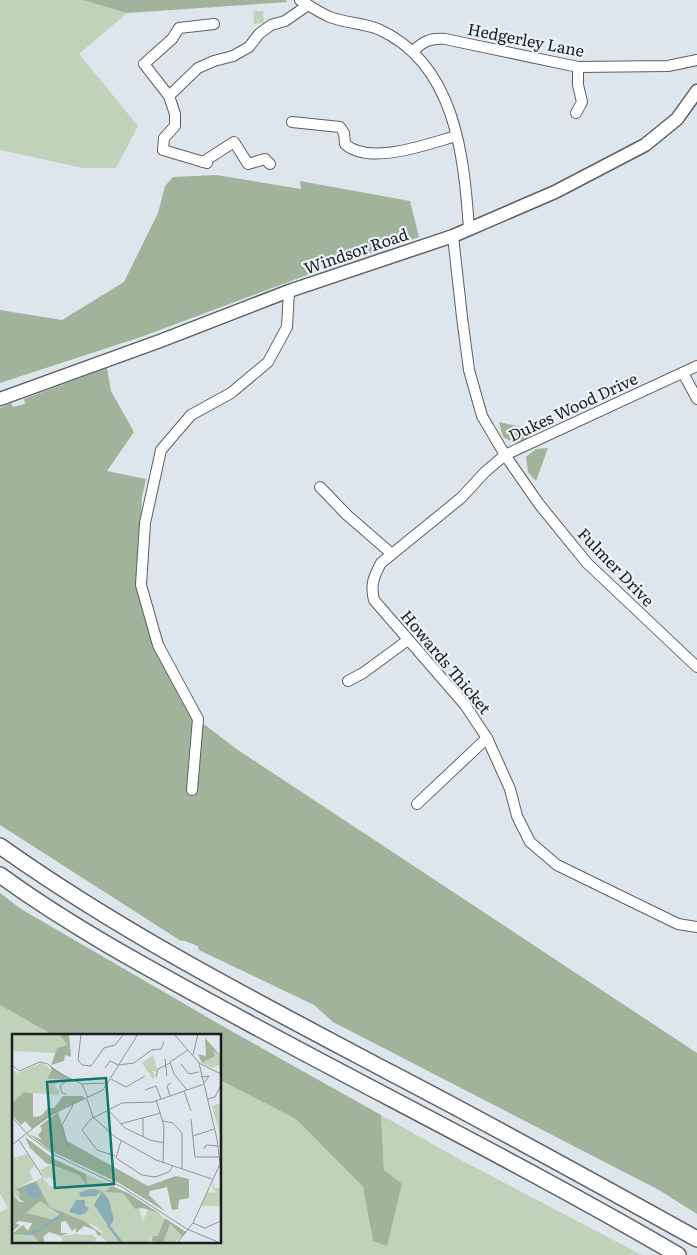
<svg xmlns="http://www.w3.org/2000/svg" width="697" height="1255" font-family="Literata,serif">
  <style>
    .green { fill: #c1d2ba }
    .forest { fill: #a1b39a }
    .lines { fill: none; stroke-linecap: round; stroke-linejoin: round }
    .minor-casing { stroke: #5b6166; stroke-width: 12 }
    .major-casing { stroke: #5b6166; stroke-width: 15 }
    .highway-casing { stroke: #5b6166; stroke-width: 18 }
    .minor { stroke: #fff; stroke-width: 10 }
    .major { stroke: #fff; stroke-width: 12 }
    .highway { stroke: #fff; stroke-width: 15 }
    .labels { text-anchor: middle; stroke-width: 4.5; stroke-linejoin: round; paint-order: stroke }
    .street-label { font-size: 16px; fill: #1b1d1f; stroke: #ecf3f8 }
    .inset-river { fill: none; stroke: #8badb9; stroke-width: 2.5 }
    .inset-road { fill: none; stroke: #919699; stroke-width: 1 }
    .view { fill: #0f766e; fill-opacity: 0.15; stroke: #0f766e; stroke-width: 2.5 }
    .inset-edge { fill: none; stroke: #1b1d1f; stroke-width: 2.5 }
  </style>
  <rect width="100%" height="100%" fill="#dfe6eb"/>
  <!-- green -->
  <g class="green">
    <path d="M0,0H83L127,13L79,54L138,126L116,168H83L0,150Z"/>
    <path d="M263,11L264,23L254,24L253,11Z"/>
    <path d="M0,1005L53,1035H14V1241H220V1080L296,1119L363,1187L373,1241L384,1170L381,1115L459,1159L642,1255H0V1212L8,1208L0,1193Z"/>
  </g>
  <!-- forest -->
  <g class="forest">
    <path d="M83,0H285L288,2L127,13Z"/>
    <path d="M216,175L301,189L300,181L410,201L419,237L326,268L141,337L0,383V310L62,320L124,282L158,213L165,186L173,177Z"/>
    <path d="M107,368L111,391L134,432L107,471L146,479L142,497L139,575L189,713L238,750L697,1053V1214L659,1190L333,1022L314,1005L199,950L198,946L185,941H181L0,825V408L11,403L13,407L25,404L24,399Z"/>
    <path d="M499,422L534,430L526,442L514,443L503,437Z"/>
    <path d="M548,448L536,481L528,472L526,457L536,449Z"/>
    <path d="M0,893L21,909L226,1028L381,1115L384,1170L402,1184L387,1246L373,1241L363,1187L296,1119L220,1080V1035H53L0,1005Z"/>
  </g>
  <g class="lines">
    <defs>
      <g id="minor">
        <path d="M300,0C310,6 320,13 330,17C345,23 363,23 378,29C455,63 464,155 469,229"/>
        <path d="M413,51C424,41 430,38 445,39L578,67L668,66L697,60"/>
        <path d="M169,96L198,68L214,61L233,56L249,47L259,34L271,25L285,21L308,5"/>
        <path d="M576,113L582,102L578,85V67"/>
        <path d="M292,122L340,127L344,133L345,144C369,166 428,144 456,136"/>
        <path d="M203,162L234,142L248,164L265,159L270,164"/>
        <path d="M207,163L163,150L164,138L175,126V114L169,96L144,64L172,39L179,28L214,24"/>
        <path d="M453,236L462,317L469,370L482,416L505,455L539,504L587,563L697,667"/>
        <path d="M697,366L505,455L485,472L461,498L381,563C374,576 370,585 374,600L465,705L487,738L510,789L517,816L530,842L557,865L678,924L697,927"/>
        <path d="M683,373L697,399"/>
        <path d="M320,487L347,515L392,554"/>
        <path d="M348,681L363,673L408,640"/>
        <path d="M192,790L198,719L158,645L141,585L145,523L161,450L191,415L231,393L268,362L287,327L289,291"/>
        <path d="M417,804L487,738"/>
      </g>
      <path id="major" d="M0,399L160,341L289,291L453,236L555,192L645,145L677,119L697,91"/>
      <g id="highway">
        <path d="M0,846C124,934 259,1003 393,1074C495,1127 596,1183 697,1239"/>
        <path d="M0,875C77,931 161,975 245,1021C389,1099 536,1172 678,1255"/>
      </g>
    </defs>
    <!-- minor casing -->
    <use href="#minor" class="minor-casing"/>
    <!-- major casing -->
    <use href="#major" class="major-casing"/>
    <!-- highway casing -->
    <use href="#highway" class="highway-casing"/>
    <!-- minor -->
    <use href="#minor" class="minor"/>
    <!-- major -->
    <use href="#major" class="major"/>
    <!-- highway -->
    <use href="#highway" class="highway"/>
  </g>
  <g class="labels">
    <!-- street labels -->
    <g class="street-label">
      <text transform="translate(526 40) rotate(11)" y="6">Hedgerley Lane</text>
      <text transform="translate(356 251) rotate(-19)" y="6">Windsor Road</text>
      <text transform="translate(573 407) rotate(-25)" y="6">Dukes Wood Drive</text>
      <text transform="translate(616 567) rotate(46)" y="6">Fulmer Drive</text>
      <text transform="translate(446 662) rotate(50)" y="6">Howards Thicket</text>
    </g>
  </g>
  <!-- overview -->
  <g transform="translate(12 1034)">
    <rect width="209" height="209" fill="#dfe6eb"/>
    <path d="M0,0H49L56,11L44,19L0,17ZM201,17L209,22V30L200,34L190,29L203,22ZM141,21L146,38L140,37L143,42L141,45L130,29ZM30,29L40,36L35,45L46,48L42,52L48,57L46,61L12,58L0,69V34L5,39ZM205,70L209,71V104L200,72ZM0,120L6,127L4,123L15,120L23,132L17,137L21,146L1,156L7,157L13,169L0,160ZM37,131L67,141L75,151L74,140L100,152L96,156L111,159L123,175H127L131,187L136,175L147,179L154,187L146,202L140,203L136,209H111L98,193L108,208L97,209L88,202L91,199L85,193L38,173L24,147L31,143L38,153L43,150L38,143L34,145L28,136ZM201,148L203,154L209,155V184L208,172H189L194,158L206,159L201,156ZM28,167L49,181L48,183L39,185L14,179ZM157,190L170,202L162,209H151ZM9,199L21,201L28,209H0V200ZM64,200L80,201L85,204L82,209H51L49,202Z" fill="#c1d2ba"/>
    <path d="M57,0L59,23L53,21L52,27L39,31L45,14L56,11L48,1ZM193,4L208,21L201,17L203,22L190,29L186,20L194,22ZM37,31L60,46L35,45L40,36ZM12,58L21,59V83L29,82L36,74H42L51,62H71L72,65L49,75L20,95L13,87L9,91L0,81V69ZM46,78L55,107L136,152L164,142L177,145V164L167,166L166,175L160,176L155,153L138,157L137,161L154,178L107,149L39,117L17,100L30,106L26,101L30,96L28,92ZM13,103L42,125L74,140L75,151L67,141L34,129L18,114ZM24,147L38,173L72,187L90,200L86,202L83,196L72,192L64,199V194L60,197L54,187L49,188V199H56L49,202L37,198L31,203L33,209H28L21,201L0,200L11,191L16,197L20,189L7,187L3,189L8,191L0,198V160L8,168H14L8,166L7,157L1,156ZM28,167L49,181L47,183L39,185L14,179ZM100,152L116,159L147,179L131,174L123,175L111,159L93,158ZM153,184L174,198L170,202L158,190L151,209L139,207L141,202H146Z" fill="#a1b39a" fill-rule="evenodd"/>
    <path d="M22,149L30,161L23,166L11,155ZM77,155H84L89,157L84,162L69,163L67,159ZM90,157L97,166L102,186L97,193L82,171ZM64,166H73V172L77,174L74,179L68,181L57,178Z" fill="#8badb9"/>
    <path class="inset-river" d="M96,191L110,209M13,200L26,197L52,179"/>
    <path class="inset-road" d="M69,0L66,26L70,31L79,32L92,14L103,11L112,0M162,0L187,29L209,40M140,16L149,15L152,8M176,16L158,28L162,40L175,56L192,50M181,21L186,0M153,25L155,42M169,30L177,40L187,38M0,31L7,37L28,28L36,30L45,38L70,50L76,64M107,31L122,29L141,15M93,34L98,27L106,31M144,43L146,35L158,29M189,43L197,42L192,49M99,45L114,53L133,42M53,48L48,52L50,59L54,60M70,50L95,49M133,56L144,52L149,65M172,57L179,77M158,62L155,52L159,49M75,65L81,83L103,103L144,126L200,145M196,65L203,63L209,51M144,66L152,92L151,129M95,75L113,94L138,106L152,109M0,83L17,102L43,121L110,153L175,195L208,209M131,84V103M179,85L183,123H207M151,87L161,89L170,99V135M108,90L149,79M181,102L202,95M7,106L31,143M109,107L104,124L130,141L143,143L157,138L161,132M0,111L36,82L91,56L126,0M56,113L50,91L61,71M192,115L194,111L206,112M103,122L85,116L70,96L79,85L110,69L141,68L175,56M181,189L193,194L209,187M165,209L181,189L208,130L205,105L187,29"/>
    <path class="view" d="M94,44L102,150L43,154L35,48Z"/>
    <rect width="209" height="209" class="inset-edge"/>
  </g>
</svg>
